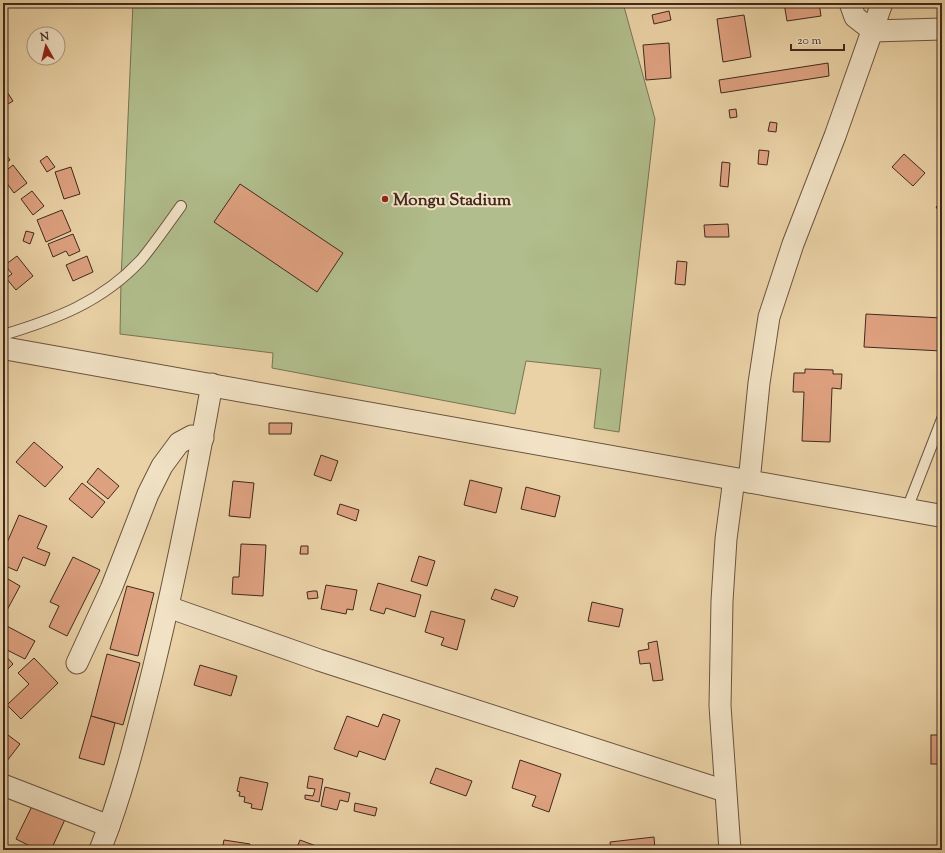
<svg xmlns="http://www.w3.org/2000/svg" width="945" height="853" font-family="'Sorts Mill Goudy',serif">
  <style>
    .green { fill: #b1bd8c; stroke: #797354 }
    .building { fill: #dea180; stroke: #41291d }
    .lines { fill: none; stroke-linecap: round; stroke-linejoin: round }
    .service-casing { stroke: #6b533f; stroke-width: 12 }
    .minor-casing { stroke: #6b533f; stroke-width: 23 }
    .tertiary-casing { stroke: #6b533f; stroke-width: 24 }
    .service { stroke: #f1e2c5; stroke-width: 10 }
    .minor { stroke: #f1e2c5; stroke-width: 21 }
    .tertiary { stroke: #f1e2c5; stroke-width: 22 }
    .poi-dot { fill: #8f2418; stroke: #f1e2c5; stroke-width: 1.5 }
    .labels { text-anchor: middle; stroke-width: 4; stroke-linejoin: round; paint-order: stroke }
    .poi-label { font-size: 17px; font-weight: bold; fill: #41291d; stroke: #f1e2c5; text-anchor: start }
  </style>
  <rect width="100%" height="100%" fill="#ead2a6"/>
  <filter id="stains"><feTurbulence type="fractalNoise" baseFrequency=".005" numOctaves="4"/><feColorMatrix values="0 0 0 0 .2 0 0 0 0 .09 0 0 0 0 .02 0 0 0 .5 -.17"/></filter>
  <radialGradient id="worn" r=".72"><stop offset=".6" stop-color="#630" stop-opacity="0"/><stop offset="1" stop-color="#630" stop-opacity=".3"/></radialGradient>
  <!-- green -->
  <path class="green" d="M133,3H623L655,119L619,432L594,428L601,369L526,361L515,414L272,368L273,353L120,334L121,280Z"/>
  <!-- building -->
  <g class="building">
    <path d="M784,3H819L821,16L787,21Z"/>
    <path d="M669,11L671,20L654,24L652,15Z"/>
    <path d="M744,15L751,57L723,62L717,19Z"/>
    <path d="M669,43L671,78L646,80L643,45Z"/>
    <path d="M828,63L829,76L721,93L719,80Z"/>
    <path d="M3,86L13,101L3,107Z"/>
    <path d="M736,109L737,117L730,118L729,110Z"/>
    <path d="M770,122L777,123L776,132L768,131Z"/>
    <path d="M3,150L10,160L3,165Z"/>
    <path d="M759,150L769,151L767,165L758,164Z"/>
    <path d="M904,154L925,173L913,186L892,167Z"/>
    <path d="M47,156L55,167L47,172L40,161Z"/>
    <path d="M722,162L730,163L728,187L720,186Z"/>
    <path d="M13,165L27,183L14,193L3,178V173Z"/>
    <path d="M71,167L80,194L64,199L55,172Z"/>
    <path d="M240,184L343,253L317,292L214,222Z"/>
    <path d="M32,191L44,206L33,215L21,199Z"/>
    <path d="M942,202V216L936,207Z"/>
    <path d="M62,210L71,231L46,242L37,220Z"/>
    <path d="M728,224L729,237H705L704,225Z"/>
    <path d="M26,231L34,233L30,244L23,241Z"/>
    <path d="M73,234L80,251L69,256L66,251L53,257L48,244Z"/>
    <path d="M17,256L33,276L16,290L6,278L12,274L5,265Z"/>
    <path d="M87,256L93,272L73,281L66,265Z"/>
    <path d="M677,261L687,262L685,285L675,284Z"/>
    <path d="M866,314L942,318V351L864,347Z"/>
    <path d="M805,369L833,370V374H842L841,389L832,388L830,442L802,441L804,392H793L794,373H805Z"/>
    <path d="M269,423H292L291,434H269Z"/>
    <path d="M34,442L63,467L45,487L16,462Z"/>
    <path d="M321,455L338,461L331,481L314,475Z"/>
    <path d="M98,468L119,486L108,499L87,482Z"/>
    <path d="M470,480L502,488L496,513L464,505Z"/>
    <path d="M233,481L254,483L250,518L229,516Z"/>
    <path d="M82,483L105,502L92,518L69,499Z"/>
    <path d="M526,487L560,496L555,517L521,509Z"/>
    <path d="M340,504L359,510L356,521L337,514Z"/>
    <path d="M19,515L47,526L37,548L50,553L45,566L23,557L17,571L3,565V552Z"/>
    <path d="M241,544L266,545L263,596L232,594L233,577H239Z"/>
    <path d="M301,546H308V554H300Z"/>
    <path d="M419,556L435,561L427,586L411,581Z"/>
    <path d="M73,557L100,570L67,636L49,627L59,606L50,602Z"/>
    <path d="M3,576L20,586L6,612L3,610Z"/>
    <path d="M378,583L421,595L415,617L386,608L384,614L370,610Z"/>
    <path d="M326,585L357,590L353,610L347,609L346,614L321,609Z"/>
    <path d="M127,586L154,593L138,656L110,649Z"/>
    <path d="M495,589L518,597L514,607L491,599Z"/>
    <path d="M313,591H317L318,598L308,599L307,592Z"/>
    <path d="M592,602L623,609L619,627L588,621Z"/>
    <path d="M431,611L465,620L457,650L441,645L444,638L425,632Z"/>
    <path d="M3,624L35,641L25,659L3,648Z"/>
    <path d="M657,641L663,680L653,681L650,663L640,664L638,651L649,649L648,643Z"/>
    <path d="M3,653L13,664L3,674Z"/>
    <path d="M107,654L140,663L123,725L91,716Z"/>
    <path d="M34,658L58,683L21,719L7,705L29,684L18,673Z"/>
    <path d="M200,665L237,676L231,696L194,685Z"/>
    <path d="M383,714L400,720L385,760L359,751L357,757L334,749L347,716L378,727Z"/>
    <path d="M91,716L115,723L104,765L79,758Z"/>
    <path d="M4,732L20,744L3,766V733Z"/>
    <rect x="931" y="735" width="11" height="29"/>
    <path d="M520,760L561,774L549,812L532,806L536,796L512,788Z"/>
    <path d="M436,768L472,781L466,796L430,783Z"/>
    <path d="M309,776L323,779L319,802L305,799V795L313,796L315,789L307,788Z"/>
    <path d="M240,777L268,783L262,810L251,808L252,804L244,802L245,797L239,796L240,792L237,791Z"/>
    <path d="M325,787L350,793L348,802L340,800L337,810L321,806Z"/>
    <path d="M35,800L67,815L51,850H38L16,839Z"/>
    <path d="M355,803L377,808L375,816L354,811Z"/>
    <path d="M654,837L655,850H611L610,842Z"/>
    <path d="M224,840L250,844L249,850H222Z"/>
    <path d="M300,840L327,850H296Z"/>
  </g>
  <g class="lines">
    <defs>
      <g id="service">
        <path d="M3,335C56,319 102,302 141,260C155,243 168,224 181,206"/>
        <path d="M907,509L942,419"/>
      </g>
      <g id="minor">
        <path d="M850,3L855,17L873,31L942,29"/>
        <path d="M749,482L759,383L769,317L793,244L835,136L882,3"/>
        <path d="M168,607L319,660L725,791"/>
        <path d="M77,663L111,589L148,494L162,466L179,443L192,436L203,438"/>
        <path d="M3,785L109,826"/>
        <path d="M100,850C123,792 138,730 153,670C176,575 195,480 212,384"/>
        <path d="M730,850L720,706L722,601L726,539L734,479"/>
      </g>
      <path id="tertiary" d="M3,348L942,516"/>
    </defs>
    <!-- service casing -->
    <use href="#service" class="service-casing"/>
    <!-- minor casing -->
    <use href="#minor" class="minor-casing"/>
    <!-- tertiary casing -->
    <use href="#tertiary" class="tertiary-casing"/>
    <!-- service -->
    <use href="#service" class="service"/>
    <!-- minor -->
    <use href="#minor" class="minor"/>
    <!-- tertiary -->
    <use href="#tertiary" class="tertiary"/>
  </g>
  <!-- markers -->
  <circle class="poi-dot" cx="385" cy="199" r="4"/>
  <g class="labels">
    <!-- poi labels -->
    <g class="poi-label">
      <text x="393" y="205">Mongu Stadium</text>
    </g>
  </g>
  <!-- margin -->
  <rect width="945" height="853" fill="none" stroke="#ead2a6" stroke-width="16"/>
  <rect x="4" y="4" width="937" height="845" fill="none" stroke="#41291d" stroke-width="2"/>
  <rect x="8" y="8" width="929" height="837" fill="none" stroke="#41291d"/>
  <!-- north arrow -->
  <g transform="translate(46 46) rotate(352)"><circle r="19" fill="#f1e2c5" stroke="#ab9882"/>
  <path d="M0-3L7 15L0 10L-7 15Z" fill="#8f2418"/>
  <text y="-6" font-size="11" font-weight="bold" text-anchor="middle" fill="#41291d">N</text>
  </g>
  <!-- scale -->
  <path d="M791 44v6h53v-6" fill="none" stroke="#41291d" stroke-width="2"/>
  <text x="797" y="44" font-size="12" fill="#41291d" stroke="#f1e2c5" stroke-width="3" paint-order="stroke">20 m</text>
  <rect width="100%" height="100%" filter="url(#stains)"/>
  <rect width="100%" height="100%" fill="url(#worn)"/>
</svg>
